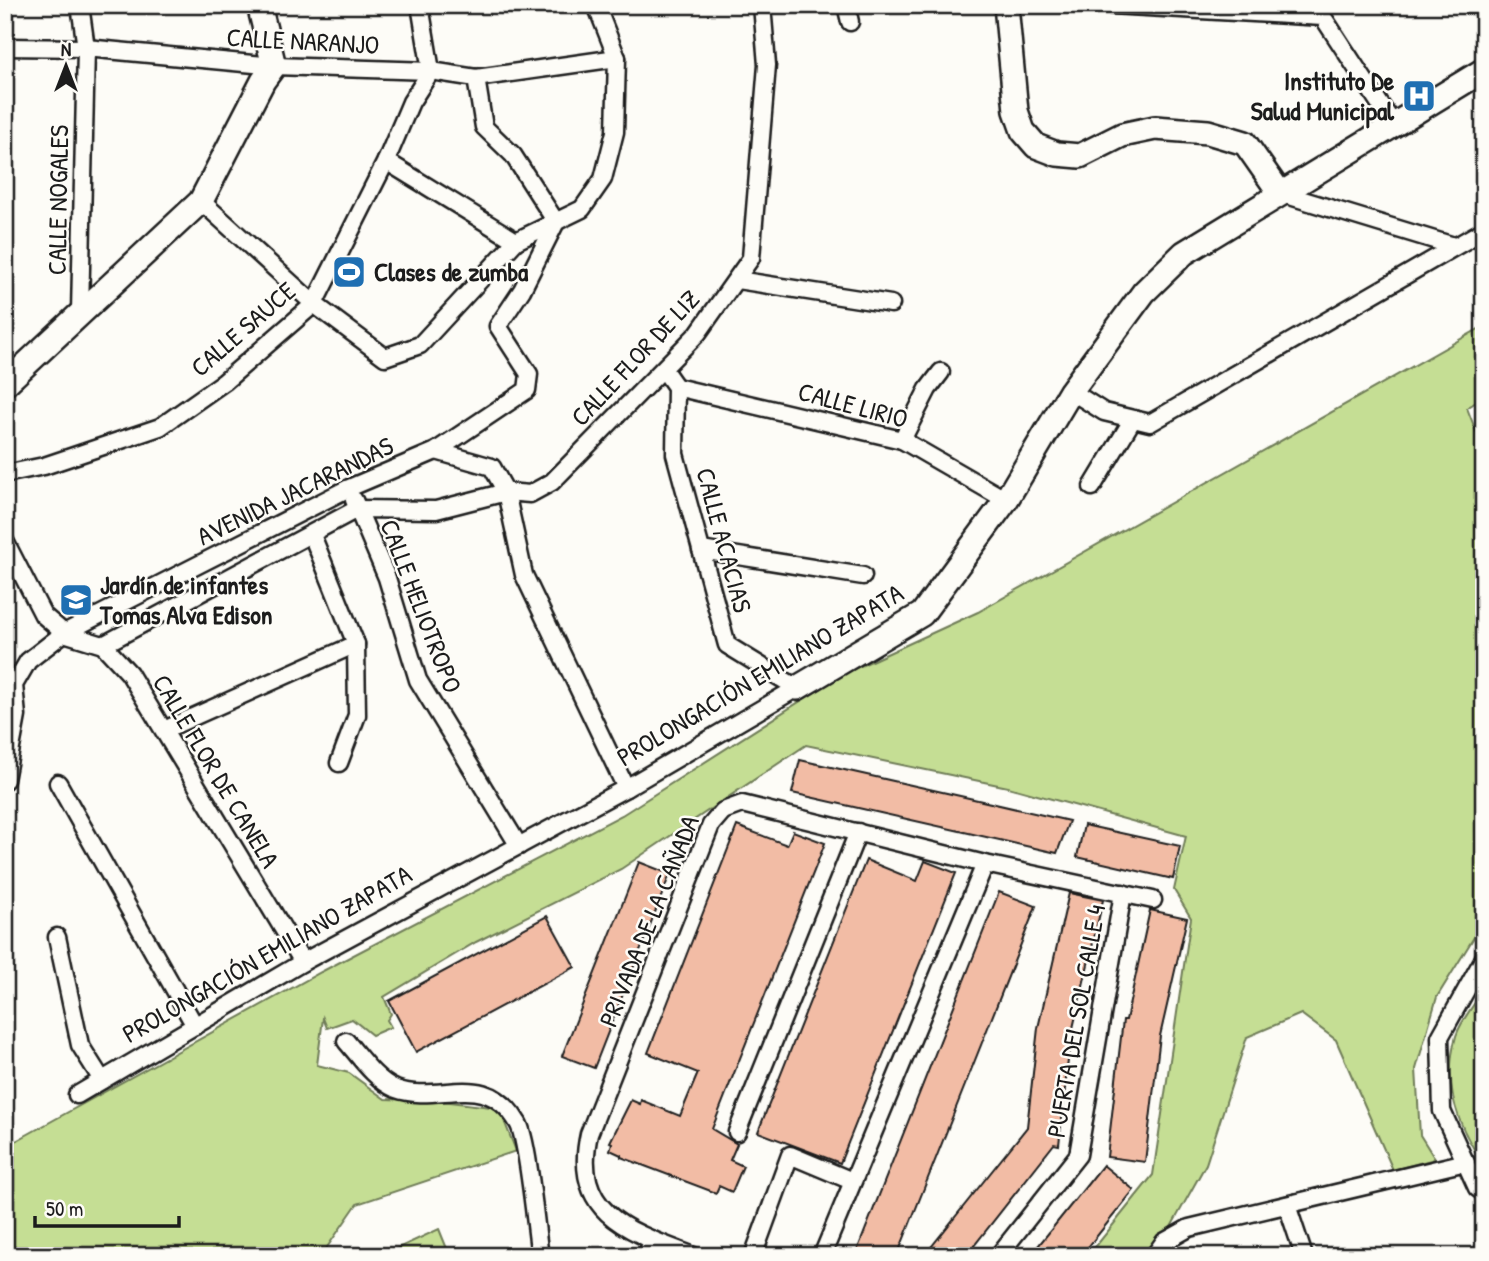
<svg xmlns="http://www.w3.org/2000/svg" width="1489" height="1261" font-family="'Patrick Hand',sans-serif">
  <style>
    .green { fill: #c5de94; stroke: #707d58; stroke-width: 2 }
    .building { fill: #f2bca5; stroke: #1c1c1c; stroke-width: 2 }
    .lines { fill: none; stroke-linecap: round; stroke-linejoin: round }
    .street-casing { stroke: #1c1c1c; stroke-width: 21 }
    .secondary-casing { stroke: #1c1c1c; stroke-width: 28 }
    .street { stroke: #fdfcf7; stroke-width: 16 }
    .secondary { stroke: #fdfcf7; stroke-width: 23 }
    .labels { text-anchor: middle; stroke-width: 5; stroke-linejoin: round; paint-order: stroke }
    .street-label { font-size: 26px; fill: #1c1c1c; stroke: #fdfcf7 }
    .poi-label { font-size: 26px; font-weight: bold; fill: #1c1c1c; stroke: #fdfcf7; text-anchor: start }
  </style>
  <rect width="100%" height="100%" fill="#fdfcf7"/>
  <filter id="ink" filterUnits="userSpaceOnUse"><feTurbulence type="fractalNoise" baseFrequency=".0143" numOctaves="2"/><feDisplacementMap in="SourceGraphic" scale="14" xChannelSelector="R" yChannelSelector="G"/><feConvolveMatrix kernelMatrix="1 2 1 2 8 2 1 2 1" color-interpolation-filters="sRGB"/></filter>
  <g filter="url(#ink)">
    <!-- green -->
    <g class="green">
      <path d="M1484,326V397L1467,408L1484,452V921L1437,997L1416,1069L1420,1135L1435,1159L1393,1170L1336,1040L1301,1014L1247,1037L1206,1164L1171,1227L1146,1256H1088L1153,1175L1191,918L1174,890L1186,836L1008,787L806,745L621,869L476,942L384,997L391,1014L387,1020L391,1027L372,1035L352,1019L327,1028L323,1018L317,1065L349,1073L385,1099L441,1101L499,1108L516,1151L357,1204L321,1256H5V1147L321,972L622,815L843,674L978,612Z"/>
      <path d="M1484,989V1164C1456,1126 1443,1082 1456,1036C1461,1020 1475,1004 1484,989Z"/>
      <path d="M439,1229L450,1256H381Z"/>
    </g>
    <!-- building -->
    <g class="building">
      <path d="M800,760L969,798L1069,821L1057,853L792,793Z"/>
      <path d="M1084,825L1180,846L1173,879L1077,857Z"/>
      <path d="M737,826L787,845L793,831L825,843L712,1129L737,1144L730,1160L743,1166L732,1192L719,1186L716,1193L621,1157V1155L610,1150L612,1143L610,1142L631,1100L640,1104L641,1100L680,1116L698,1073L648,1053Z"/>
      <path d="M866,860L917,881L925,861L956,873L840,1163L758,1132Z"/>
      <path d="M639,862L670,874L594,1068L562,1056Z"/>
      <path d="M999,892L1036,906L985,1035L897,1256H855Z"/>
      <path d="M1069,893L1103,900L1070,1041L1059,1145L1054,1144L966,1256H924L1027,1127L1038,1028Z"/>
      <path d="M1150,910L1187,918L1160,1036L1145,1162L1107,1157L1123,1020H1126Z"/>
      <path d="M547,916L575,967L416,1052L389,1001Z"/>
      <path d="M1103,1165L1134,1190L1081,1256H1030Z"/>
    </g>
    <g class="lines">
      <defs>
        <g id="street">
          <path d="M420,5L431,71"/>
          <path d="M846,5L850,22"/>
          <path d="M1110,5L1323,17L1393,124"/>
          <path d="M5,47L86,48L274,66L431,71L476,78L617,58"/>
          <path d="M476,78L484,127L513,155L556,222"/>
          <path d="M386,161L516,241"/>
          <path d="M1280,193L1454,246"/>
          <path d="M201,201L314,304L385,357L420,345L516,241L582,209L603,179L615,132L617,58L596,5"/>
          <path d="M737,280L891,304"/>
          <path d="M80,312L86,48L80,5"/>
          <path d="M676,387L902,440L1006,500"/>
          <path d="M1071,391L1104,412L1150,423L1484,230"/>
          <path d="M902,440L928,389L941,372"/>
          <path d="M436,451L492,467L506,492L524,575L626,788"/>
          <path d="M5,474L44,466L160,427L224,382L314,304L386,161L411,102L431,71"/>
          <path d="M1092,487L1133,419"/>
          <path d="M354,500L387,578L418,680L519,846"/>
          <path d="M312,535L356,644L357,715L339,763"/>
          <path d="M5,541L43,615L64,633L103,645L129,673L303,962"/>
          <path d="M701,550L863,576"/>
          <path d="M103,645L357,509L436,510L506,492L530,494L552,482L698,333L751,258L767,65L762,5"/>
          <path d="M164,730L356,644"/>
          <path d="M5,780L17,716L14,685L28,661L64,633L349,488L436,451L527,390L529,374L498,326L522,290L556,222"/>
          <path d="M58,783L195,1026"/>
          <path d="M57,937L80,1045L102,1080"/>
          <path d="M1484,958L1440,1037L1442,1111L1477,1188L1484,1193"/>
          <path d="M346,1041C359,1056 376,1081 396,1089C440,1105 485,1067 518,1123C528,1139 536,1231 540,1256"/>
          <path d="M77,1095L303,962L626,788L797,688L727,645L675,454L676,387L664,370"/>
          <path d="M737,1132L858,832"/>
          <path d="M1287,1205L1304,1256"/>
          <path d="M646,1256L653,1240"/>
          <path d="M694,1256C631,1232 571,1215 589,1134L711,825L723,811L742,804L985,864L1153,900"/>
          <path d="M753,1256L790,1155L852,1181"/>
          <path d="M822,1256L985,864"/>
          <path d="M998,1256L1078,1155L1123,893"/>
          <path d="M1154,1256L1164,1242L1189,1228L1466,1162"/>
        </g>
        <g id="secondary">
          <path d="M1006,5L1016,111L1023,131L1036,146L1057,154L1080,156L1122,135L1155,128L1208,132L1245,143L1280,193"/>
          <path d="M5,384L201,201L263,81L274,66L259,5"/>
          <path d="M797,688L922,614L1006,500L1071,391L1144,292L1184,253L1484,70"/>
        </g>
      </defs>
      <!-- street casing -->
      <use href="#street" class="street-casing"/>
      <!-- secondary casing -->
      <use href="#secondary" class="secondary-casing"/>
      <!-- street -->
      <use href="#street" class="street"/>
      <!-- secondary -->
      <use href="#secondary" class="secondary"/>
    </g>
  </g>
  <!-- icons -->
  <defs>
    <symbol id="hospital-square" viewBox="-11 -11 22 22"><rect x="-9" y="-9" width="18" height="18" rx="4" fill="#1f6fb2" stroke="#fdfcf7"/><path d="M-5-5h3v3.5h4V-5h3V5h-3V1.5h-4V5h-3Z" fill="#fff"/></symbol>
    <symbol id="stadium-square" viewBox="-11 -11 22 22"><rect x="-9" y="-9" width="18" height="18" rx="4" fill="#1f6fb2" stroke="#fdfcf7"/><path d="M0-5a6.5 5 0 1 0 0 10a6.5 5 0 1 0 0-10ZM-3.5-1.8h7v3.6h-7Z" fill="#fff"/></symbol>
    <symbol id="school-square" viewBox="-11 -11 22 22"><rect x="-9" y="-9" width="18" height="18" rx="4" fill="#1f6fb2" stroke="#fdfcf7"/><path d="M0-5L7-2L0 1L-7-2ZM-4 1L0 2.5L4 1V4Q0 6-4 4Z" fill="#fff"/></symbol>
  </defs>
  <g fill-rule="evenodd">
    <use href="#hospital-square" x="1400" y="77" width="38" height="38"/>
    <use href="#stadium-square" x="330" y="253" width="38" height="38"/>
    <use href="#school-square" x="57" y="581" width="38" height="38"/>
  </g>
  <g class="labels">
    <!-- street labels -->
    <g class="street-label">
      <text transform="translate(303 41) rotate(3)" y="9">CALLE NARANJO</text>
      <text transform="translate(58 200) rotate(-89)" y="9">CALLE NOGALES</text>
      <text transform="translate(243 329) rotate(-41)" y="9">CALLE SAUCE</text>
      <text transform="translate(635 358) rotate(-47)" y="9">CALLE FLOR DE LIZ</text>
      <text transform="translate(853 405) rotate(15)" y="9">CALLE LIRIO</text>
      <text transform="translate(295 491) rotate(-26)" y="9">AVENIDA JACARANDAS</text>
      <text transform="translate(724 540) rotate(75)" y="9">CALLE ACACIAS</text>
      <text transform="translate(421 606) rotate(69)" y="9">CALLE HELIOTROPO</text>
      <text transform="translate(760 675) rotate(-31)" y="9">PROLONGACIÓN EMILIANO ZAPATA</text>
      <text transform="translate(216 771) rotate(59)" y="9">CALLE FLOR DE CANELA</text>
      <text transform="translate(649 921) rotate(-68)" y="9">PRIVADA DE LA CAÑADA</text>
      <text transform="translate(267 954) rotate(-30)" y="9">PROLONGACIÓN EMILIANO ZAPATA</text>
      <text transform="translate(1076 1021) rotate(-80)" y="9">PUERTA DEL SOL CALLE 4</text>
    </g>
    <!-- poi labels -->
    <g class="poi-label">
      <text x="1394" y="90" text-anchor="end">Instituto De<tspan x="1394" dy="30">Salud Municipal</tspan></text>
      <text x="374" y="281">Clases de zumba</text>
      <text x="100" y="594">Jardín de infantes<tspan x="100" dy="30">Tomas Alva Edison</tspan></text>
    </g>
  </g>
  <!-- margin -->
  <rect width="1489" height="1261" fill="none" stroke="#fdfcf7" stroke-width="28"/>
  <rect x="14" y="14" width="1461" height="1233" fill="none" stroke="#1c1c1c" stroke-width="2.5" filter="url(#ink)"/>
  <!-- north arrow -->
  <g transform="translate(66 66)" stroke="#fdfcf7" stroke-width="5" paint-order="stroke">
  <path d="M0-5L12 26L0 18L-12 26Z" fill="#1c1c1c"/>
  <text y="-10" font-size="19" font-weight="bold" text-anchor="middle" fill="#1c1c1c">N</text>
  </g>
  <!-- scale -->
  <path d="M35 1216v10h144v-10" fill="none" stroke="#1c1c1c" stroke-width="3.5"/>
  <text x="46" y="1216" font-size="21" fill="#1c1c1c" stroke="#fdfcf7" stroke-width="5" paint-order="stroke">50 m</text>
</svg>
